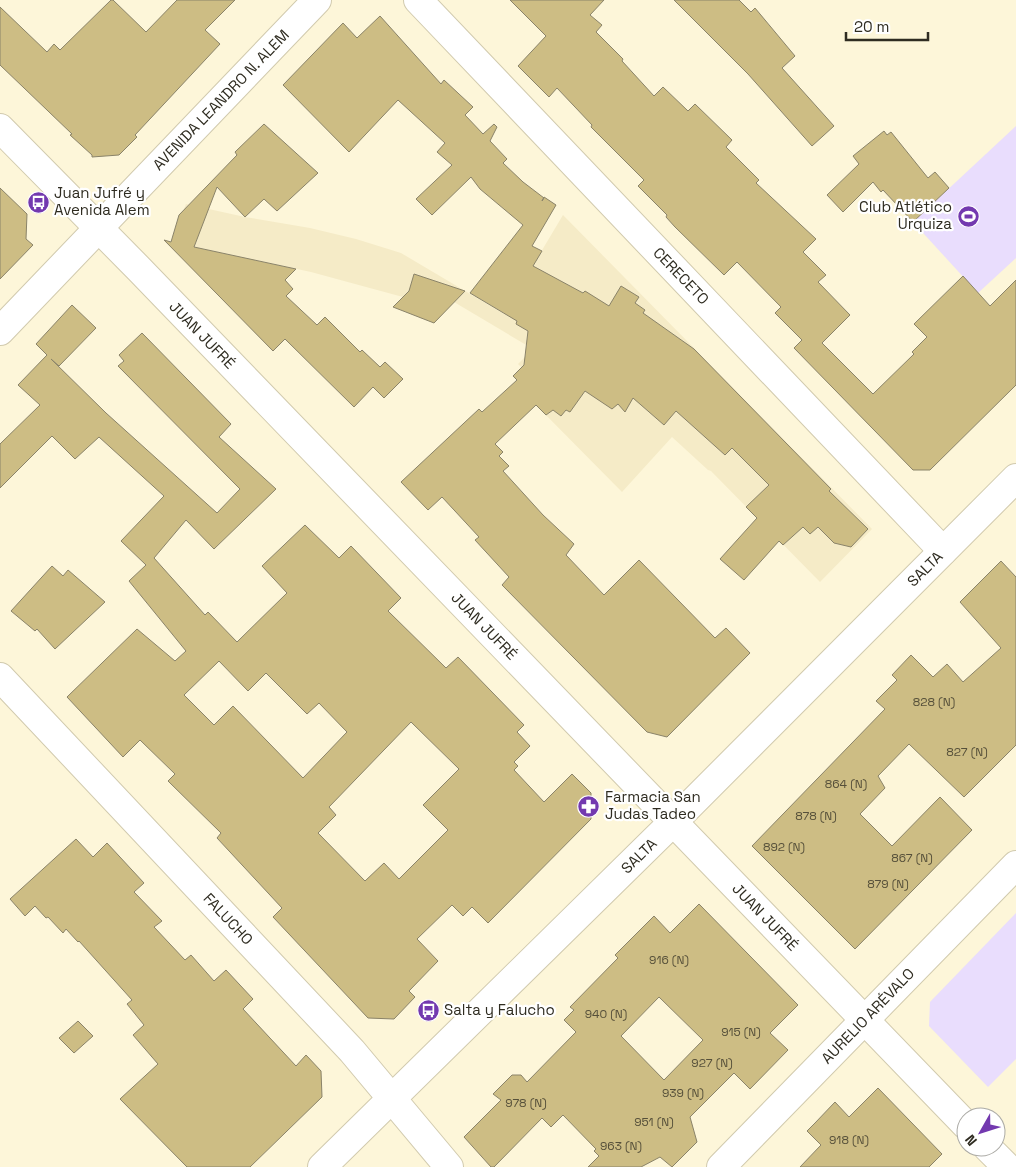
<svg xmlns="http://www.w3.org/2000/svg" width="1016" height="1167" font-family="'Space Grotesk',sans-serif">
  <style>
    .built { fill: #f5ebc7 }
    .green { fill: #e9ddfd }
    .building { fill: #cdbd84; stroke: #8a8369; fill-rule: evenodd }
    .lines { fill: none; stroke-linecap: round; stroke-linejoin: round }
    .street-casing { stroke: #d1caae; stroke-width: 30 }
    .secondary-casing { stroke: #d1caae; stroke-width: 30 }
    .street { stroke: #fff; stroke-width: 28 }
    .secondary { stroke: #fff; stroke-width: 28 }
    .labels { text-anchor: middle; stroke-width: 4.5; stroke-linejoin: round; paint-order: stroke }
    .number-label { font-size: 12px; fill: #56503a }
    .street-label { font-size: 15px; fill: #2f2c21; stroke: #fff }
    .poi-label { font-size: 15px; fill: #2f2c21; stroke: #fff; text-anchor: start }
  </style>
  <rect width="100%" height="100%" fill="#fdf6d9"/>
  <!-- built -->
  <path class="built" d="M186,204L245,217L310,228L356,239L401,253L504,314L563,215L872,529L820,582L711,471L708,470L672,437L622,492L536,405L547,393L518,364L533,349L454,302L447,309L311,272L171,242Z"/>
  <!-- green -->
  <g class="green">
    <path d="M1016,126V258L978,293L913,222Z"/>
    <path d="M1016,913V1059L988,1087L929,1026L930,1002Z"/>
  </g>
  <!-- building -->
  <g class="building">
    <path d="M111,0H113L146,32L177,0H235L205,30L220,44L135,135L137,137L119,155L92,157V155L70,135L72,134L0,65V7L47,52L54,44L60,50Z"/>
    <path d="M510,0H604L590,15L602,25L596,32L623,59L622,61L654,96L663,87L688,111L695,104L732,140L726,147L759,180L756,183L816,239L803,252L826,275L818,282L850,315L822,343L873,394L914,354L912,352L927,337L914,324L963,276L990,306L1016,280V385L930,470H913L794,348L802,340L775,313L781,307L737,262L724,275L675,227L666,217L667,215L638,186L644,180L591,127L592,125L557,88L549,97L518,66L546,36Z"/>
    <path d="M674,0H739L751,12L755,8L795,56L782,68L834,126L812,146L748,74Z"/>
    <path d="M380,16L441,84L444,80L473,107L465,115L483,134L494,124L497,127L490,141L507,159L503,163L523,182L544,198L542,201L544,197L556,205L532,246L542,251L533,266L583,293L585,291L609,306L621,286L639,297L635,303L645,310L643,313L694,349L831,489L829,491L868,529L851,547L834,543L818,527L810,534L803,527L783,545L779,541L744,580L720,559L757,518L746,507L769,485L732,448L725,455L676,411L664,425L633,398L625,412L618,404L612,409L585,391L570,412L566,410L561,416L553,410L546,415L536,405L495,444L503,452L499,456L509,466L503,471L543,515L574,544L566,555L604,595L639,560L715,638L726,628L750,653L667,737L647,732L502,585L509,577L475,540L479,537L442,497L428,510L401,482L479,409L482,412L517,380L513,376L524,365L528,331L516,324L517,321L470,293L523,225L480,189L471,177L432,215L416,199L452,165L437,152L445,143L398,100L349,152L283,85L343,23L357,38Z"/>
    <path d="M264,124L318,173L277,211L264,199L245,217L217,187L194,247L296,269L285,280L293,289L286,296L317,325L325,317L360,352L362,350L380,367L385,362L403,379L384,398L373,387L354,407L285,339L273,351L164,240L171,242L179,215L237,155L235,152Z"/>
    <path d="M884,131L887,135L891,132L928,178L935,172L949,188L913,222L883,190L881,192L873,182L843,212L827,195L859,164L853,156Z"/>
    <path d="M0,188L27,214L26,239L33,245L0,279Z"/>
    <path d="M414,274L465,291L434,323L393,307L409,291Z"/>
    <path d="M72,305L96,328L59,366L51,359L106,413L217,513L240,489L118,366L124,361L119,355L142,333L231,424L219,437L276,489L214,549L186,520L154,558L205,615L208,612L237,642L287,593L262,566L305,525L339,558L351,546L401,598L388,611L446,668L458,657L524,725L517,732L530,746L514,762L518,766L514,770L544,802L572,774L591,793V819L488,923L472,907L463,916L452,905L417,939L438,961L409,991L415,997L394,1019L368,1018L273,917L282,908L217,838L221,833L168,781L175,774L140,740L123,757L67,697L137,629L175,661L186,651L129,581L146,565L121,541L164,496L99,437L75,459L52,436L0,488V444L40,405L18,385L47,355L36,344ZM219,661L248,691L266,673L307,714L319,703L347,732L303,778L233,706L214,725L184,695ZM411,722L459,769L423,805L448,830L399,879L384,863L365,881L318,833L336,815L329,807Z"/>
    <path d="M1001,561L1016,577V745L964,797L909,744L878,776L885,788L860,814L892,846L940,797L972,830L855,949L752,846L885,709L876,701L897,680L892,675L911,655L933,677L947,664L963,682L1001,648L960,602Z"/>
    <path d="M52,566L63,576L68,570L105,602L55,649L37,629L35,631L11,611Z"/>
    <path d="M76,839L93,857L107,843L144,883L134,892L162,921L154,927L185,960L191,955L214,981L226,970L253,999L243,1009L296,1066L306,1055L321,1071L322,1097L250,1167H187L120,1099L158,1064L133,1035L144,1025L127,1004L132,1000L79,941L78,942L66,929L63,933L48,917L46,918L35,906L25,916L10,899Z"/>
    <path d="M699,904L798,1005L770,1033L788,1050L750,1089L734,1073L690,1117L697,1142L672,1167L660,1157L641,1167H588L599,1156L594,1151L596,1149L563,1115L551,1127L542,1118L494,1167H491L464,1137L501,1100L493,1094L512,1075H521L527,1082L576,1032L564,1020L574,1010L570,1007L618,958L615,955L654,916L670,933ZM659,997L703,1040L664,1080L621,1036Z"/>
    <path d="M78,1021L93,1036L74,1053L59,1038Z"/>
    <path d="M878,1088L942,1154L929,1167H800L821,1145L807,1131L815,1123L835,1102L849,1117Z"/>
  </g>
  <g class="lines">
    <defs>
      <g id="street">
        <path d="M418,0L943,551"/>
        <path d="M0,677L352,1051L449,1167"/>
        <path d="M721,1167L1016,865"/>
      </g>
      <g id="secondary">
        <path d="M0,128L139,269L966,1125"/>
        <path d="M0,331L317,0"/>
        <path d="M987,1147L1007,1167"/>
        <path d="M322,1167L673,822L1016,478"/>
      </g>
    </defs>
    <!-- street casing -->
    <use href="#street" class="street-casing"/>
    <!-- secondary casing -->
    <use href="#secondary" class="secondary-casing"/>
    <!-- street -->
    <use href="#street" class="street"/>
    <!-- secondary -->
    <use href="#secondary" class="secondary"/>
  </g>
  <!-- icons -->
  <defs>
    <symbol id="bus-disc" viewBox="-11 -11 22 22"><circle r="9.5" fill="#7339af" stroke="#fff"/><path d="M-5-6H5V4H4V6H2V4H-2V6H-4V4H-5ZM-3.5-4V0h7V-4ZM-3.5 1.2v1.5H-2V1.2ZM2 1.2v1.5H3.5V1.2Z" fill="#fff"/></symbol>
    <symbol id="stadium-disc" viewBox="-11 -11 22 22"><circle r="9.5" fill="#7339af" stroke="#fff"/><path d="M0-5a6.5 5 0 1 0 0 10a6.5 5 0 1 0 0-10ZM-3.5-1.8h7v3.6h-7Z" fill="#fff"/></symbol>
    <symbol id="pharmacy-disc" viewBox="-11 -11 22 22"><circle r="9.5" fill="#7339af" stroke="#fff"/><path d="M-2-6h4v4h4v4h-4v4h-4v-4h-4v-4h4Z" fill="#fff"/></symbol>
  </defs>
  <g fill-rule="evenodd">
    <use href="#bus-disc" x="26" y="190" width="25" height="25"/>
    <use href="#stadium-disc" x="956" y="204" width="25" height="25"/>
    <use href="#pharmacy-disc" x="576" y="794" width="25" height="25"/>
    <use href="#bus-disc" x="416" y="998" width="25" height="25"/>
  </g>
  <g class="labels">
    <!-- number labels -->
    <g class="number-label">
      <text x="934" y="706">828 (N)</text>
      <text x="967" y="756">827 (N)</text>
      <text x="846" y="788">864 (N)</text>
      <text x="816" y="820">878 (N)</text>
      <text x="784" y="851">892 (N)</text>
      <text x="912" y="862">867 (N)</text>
      <text x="888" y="888">879 (N)</text>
      <text x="669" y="964">916 (N)</text>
      <text x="606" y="1018">940 (N)</text>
      <text x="741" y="1036">915 (N)</text>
      <text x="712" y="1067">927 (N)</text>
      <text x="683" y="1097">939 (N)</text>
      <text x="526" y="1107">978 (N)</text>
      <text x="654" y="1126">951 (N)</text>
      <text x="849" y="1144">918 (N)</text>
      <text x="621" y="1150">963 (N)</text>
    </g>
    <!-- street labels -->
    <g class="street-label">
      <text transform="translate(221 100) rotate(-46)" y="5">AVENIDA LEANDRO N. ALEM</text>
      <text transform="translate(681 276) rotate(46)" y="5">CERECETO</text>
      <text transform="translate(202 335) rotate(46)" y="5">JUAN JUFRÉ</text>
      <text transform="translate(925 569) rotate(-45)" y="5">SALTA</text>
      <text transform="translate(484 626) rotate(46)" y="5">JUAN JUFRÉ</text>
      <text transform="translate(639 856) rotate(-44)" y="5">SALTA</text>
      <text transform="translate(765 917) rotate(46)" y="5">JUAN JUFRÉ</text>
      <text transform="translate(228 919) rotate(47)" y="5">FALUCHO</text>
      <text transform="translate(868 1016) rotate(-46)" y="5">AURELIO ARÉVALO</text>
    </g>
    <!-- poi labels -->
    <g class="poi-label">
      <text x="54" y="198">Juan Jufré y<tspan x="54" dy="17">Avenida Alem</tspan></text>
      <text x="952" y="212" text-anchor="end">Club Atlético<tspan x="952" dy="17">Urquiza</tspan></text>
      <text x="605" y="802">Farmacia San<tspan x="605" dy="17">Judas Tadeo</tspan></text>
      <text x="444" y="1015">Salta y Falucho</text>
    </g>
  </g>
  <!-- north arrow -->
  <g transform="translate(981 1132) rotate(231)"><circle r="24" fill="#ffffff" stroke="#acaba6"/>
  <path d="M0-4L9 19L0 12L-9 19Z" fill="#7339af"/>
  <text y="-8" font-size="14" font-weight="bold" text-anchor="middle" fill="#2f2c21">N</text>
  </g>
  <!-- scale -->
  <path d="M846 32v8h82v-8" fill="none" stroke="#2f2c21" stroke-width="2.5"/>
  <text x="854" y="32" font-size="15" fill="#2f2c21" stroke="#ffffff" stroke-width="4" paint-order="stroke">20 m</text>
</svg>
